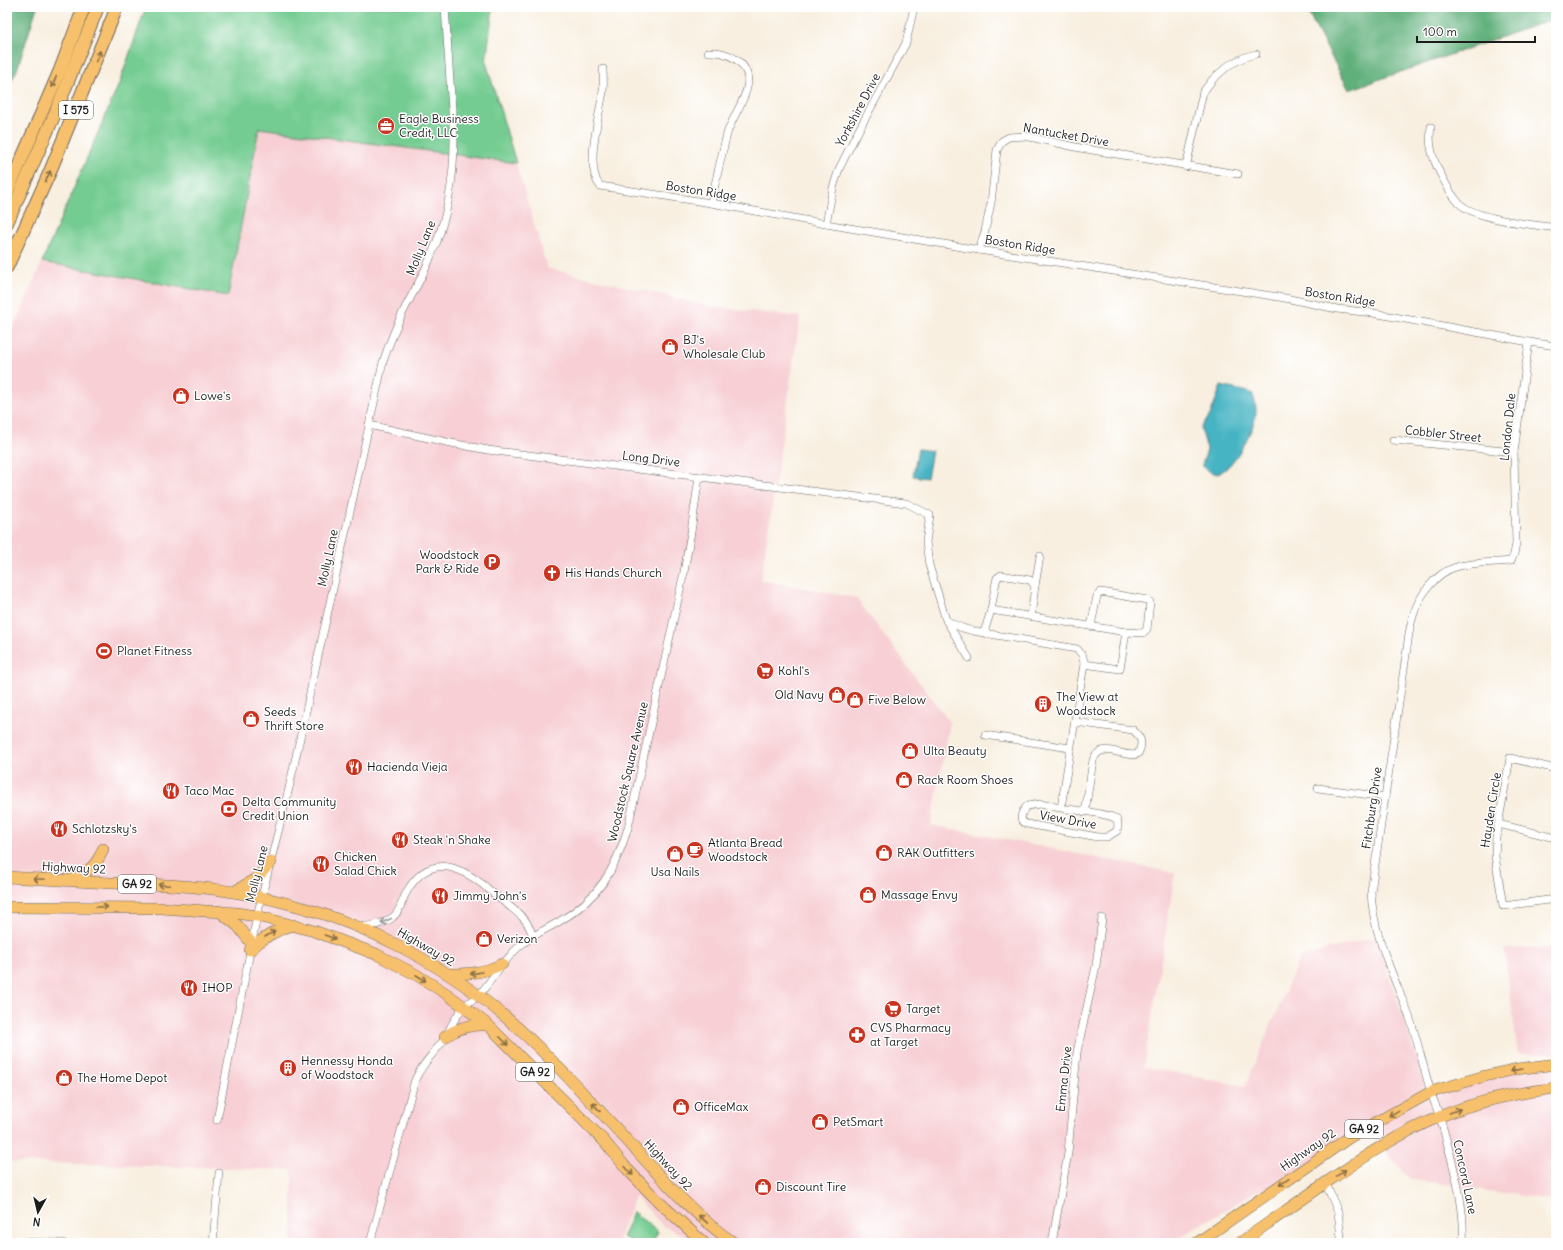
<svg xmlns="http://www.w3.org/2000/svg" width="1563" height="1250" font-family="Delius,sans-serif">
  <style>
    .built { fill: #f7cfd4 }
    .green { fill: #75cc92; stroke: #487457 }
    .forest { fill: #60b07c; stroke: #3e664c }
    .water { fill: #47b4c3; stroke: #326870 }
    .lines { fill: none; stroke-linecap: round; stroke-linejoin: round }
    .street-casing { stroke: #696661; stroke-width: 8 }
    .primary-casing { stroke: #696661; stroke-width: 12 }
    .highway-casing { stroke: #696661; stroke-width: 14 }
    .street { stroke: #fff; stroke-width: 7 }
    .primary { stroke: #f7c06c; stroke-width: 11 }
    .highway { stroke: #f7c06c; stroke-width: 12 }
    .oneway { stroke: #8a6e44 }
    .oneway2 { stroke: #999 }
    .labels { text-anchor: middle; stroke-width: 3; stroke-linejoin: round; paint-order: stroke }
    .shield { fill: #fff; stroke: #606060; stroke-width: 1 }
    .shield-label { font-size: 11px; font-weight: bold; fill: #1c1c1c }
    .street-label { font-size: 12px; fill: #1c1c1c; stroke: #fff }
    .poi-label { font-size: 12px; fill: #1c1c1c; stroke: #fff; text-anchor: start }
  </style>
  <rect width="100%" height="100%" fill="#fff"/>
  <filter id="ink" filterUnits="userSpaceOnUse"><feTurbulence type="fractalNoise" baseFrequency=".025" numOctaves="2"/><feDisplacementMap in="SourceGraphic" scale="8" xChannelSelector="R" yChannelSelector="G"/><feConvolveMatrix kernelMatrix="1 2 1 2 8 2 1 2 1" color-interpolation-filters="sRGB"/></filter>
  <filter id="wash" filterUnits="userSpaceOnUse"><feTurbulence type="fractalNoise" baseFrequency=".012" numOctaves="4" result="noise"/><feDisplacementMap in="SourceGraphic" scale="16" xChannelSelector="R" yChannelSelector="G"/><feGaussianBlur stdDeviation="0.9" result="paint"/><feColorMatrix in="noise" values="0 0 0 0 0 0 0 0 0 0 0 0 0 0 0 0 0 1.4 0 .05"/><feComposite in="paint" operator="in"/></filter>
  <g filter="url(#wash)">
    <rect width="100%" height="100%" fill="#f8efe0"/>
    <!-- built -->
    <g class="built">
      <path d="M259,128L516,163L547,268L714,307L800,317L761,580L856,598L950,723L931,825L1175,873L1144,1067L1245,1086L1300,957L1376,937L1428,1092L1551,1058H1556V1201L1410,1179L1368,1132L1280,1185L1254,1193L1170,1243H703L663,1226L635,1196L617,1243H292V1170L7,1162V342L42,262L228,296Z"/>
      <path d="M1556,947V1053L1518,1054L1504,949Z"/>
    </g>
    <!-- green -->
    <g class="green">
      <path d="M146,7H493L486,62L516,163L259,128L228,296L42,262L119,84Z"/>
      <path d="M633,1212L658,1232L652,1243H635L623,1237Z"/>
    </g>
    <!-- forest -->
    <g class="forest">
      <path d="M7,7H37L17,70L7,89Z"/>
      <path d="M1305,7H1556V18L1349,90Z"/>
    </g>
    <!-- water -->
    <g class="water">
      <path d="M1221,386L1252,393C1254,398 1256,404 1256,411C1256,427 1235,465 1221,472C1214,476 1206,470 1202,465L1207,450L1201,428L1210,415Z"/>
      <path d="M918,449L932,451L927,478L913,476Z"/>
    </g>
  </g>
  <g filter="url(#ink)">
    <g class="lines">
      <defs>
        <g id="street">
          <path d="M708,52C720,52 727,53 737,60C764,81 733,111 727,134C721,157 716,180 711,203"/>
          <path d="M603,69C603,76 604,83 603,91C600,114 584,167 600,186L711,203L826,224L979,250L1285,298L1337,309L1373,313L1529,342L1556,346"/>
          <path d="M1431,127C1428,143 1432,157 1439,171C1445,182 1450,194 1459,203C1476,220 1531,224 1556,228"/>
          <path d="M1186,167L1203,92L1213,79L1229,65L1245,57L1256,54"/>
          <path d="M826,224L833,188L839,169L854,139L906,43L914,7"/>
          <path d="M979,250L985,231L991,203L997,150L1002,141L1009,137L1025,136L1080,148L1238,174"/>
          <path d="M369,425L451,443L488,450L906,503L930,515L926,542L929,565L946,620C958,628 970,631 984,633L1077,649L1083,656L1084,664L1120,669L1126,632L991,610L984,633"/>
          <path d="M1393,440L1514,452"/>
          <path d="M1035,586L1040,556"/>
          <path d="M991,610L996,582L997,578L1001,575L1030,580L1035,586L1031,616"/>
          <path d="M947,622L969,658"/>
          <path d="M1091,626L1097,596L1101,592L1147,600L1150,602L1147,629L1143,633L1126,632"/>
          <path d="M1075,722L1133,730C1142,738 1143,743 1138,754C1122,759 1102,739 1093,760L1085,812"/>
          <path d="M985,735L1070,748"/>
          <path d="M1556,769L1510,758L1496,837L1495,856L1503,906L1556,899"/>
          <path d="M1318,788L1385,797"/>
          <path d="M1061,808L1040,804L1027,806C1022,811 1017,821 1027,824L1098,837H1107L1117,831C1118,826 1119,822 1116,819C1109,813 1072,810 1061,808L1084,664"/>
          <path d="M1498,824L1556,838"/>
          <path d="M361,927C372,926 385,924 393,917C400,912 402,901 406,893C428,853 458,864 487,888C499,899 514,908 525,920C528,924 531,931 533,936"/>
          <path d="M217,1120L257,916L289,788L383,362C389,344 396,326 405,308C414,291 424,274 431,256C447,220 454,180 454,140L445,7"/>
          <path d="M1326,1184L1338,1212L1341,1237"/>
          <path d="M7,1242L63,1243"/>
          <path d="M213,1243L219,1173"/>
          <path d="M370,1243L415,1080C421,1065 433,1054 443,1041C450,1030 454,1017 464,1007C468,1002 475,999 480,994C494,977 504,959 521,945C533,935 547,929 560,921C599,898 615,870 628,828L684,572L691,532L699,477"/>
          <path d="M1052,1243L1068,1153L1077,1052L1096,966L1102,918"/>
          <path d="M1463,1243C1465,1211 1457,1181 1449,1150C1446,1139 1443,1127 1439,1115C1437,1108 1433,1100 1431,1092C1423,1067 1418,1041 1409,1016C1394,976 1373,936 1371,892L1406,655C1408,642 1409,628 1413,616C1419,596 1435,573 1456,567C1473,562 1493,563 1511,561L1514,554L1516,544L1514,452L1529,342"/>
        </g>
        <g id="primary">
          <path d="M7,877C41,879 75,881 110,883C151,884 193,885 233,892C347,910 452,963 534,1043C569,1077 602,1113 635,1149C666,1183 696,1217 734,1243"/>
          <path d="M71,880C87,873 97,866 103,849"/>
          <path d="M234,892L257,878L271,862"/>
          <path d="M7,907L161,908L236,913L257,916L314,931L376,954L415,974L447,994L488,1025L604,1141L628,1170L659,1202L704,1243"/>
          <path d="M219,911L238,926L252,944"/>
          <path d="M250,950C263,937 276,930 293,925"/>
          <path d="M448,974C468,974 484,973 502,964"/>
          <path d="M445,1037C457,1028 472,1024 488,1025"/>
          <path d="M1197,1243L1350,1137L1431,1092L1485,1076L1517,1069L1556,1064"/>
          <path d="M1240,1243C1268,1223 1296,1204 1324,1184C1361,1159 1397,1134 1439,1117C1476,1101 1516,1093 1556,1088"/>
        </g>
        <g id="highway">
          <path d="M7,193L60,70L84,7"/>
          <path d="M7,223L54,116L98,7"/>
          <path d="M7,267L49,174L117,7"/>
        </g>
      </defs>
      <!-- street casing -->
      <use href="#street" class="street-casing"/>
      <!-- primary casing -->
      <use href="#primary" class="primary-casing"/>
      <!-- highway casing -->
      <use href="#highway" class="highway-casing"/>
      <!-- street -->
      <use href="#street" class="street"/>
      <!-- primary -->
      <use href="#primary" class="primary"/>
      <!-- highway -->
      <use href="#highway" class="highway"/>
    </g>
    <!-- one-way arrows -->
    <defs><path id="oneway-shaft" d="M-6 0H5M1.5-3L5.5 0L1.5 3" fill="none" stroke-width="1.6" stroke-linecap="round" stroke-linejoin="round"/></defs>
    <g class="oneway">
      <use href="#oneway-shaft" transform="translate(98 56) rotate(-68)"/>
      <use href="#oneway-shaft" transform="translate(54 82) rotate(113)"/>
      <use href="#oneway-shaft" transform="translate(48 176) rotate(-66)"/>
      <use href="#oneway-shaft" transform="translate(39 879) rotate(-177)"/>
      <use href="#oneway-shaft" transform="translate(164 885) rotate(-177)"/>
      <use href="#oneway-shaft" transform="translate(102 907)"/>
      <use href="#oneway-shaft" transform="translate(270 934) rotate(-30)"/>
      <use href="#oneway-shaft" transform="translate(330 937) rotate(19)"/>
      <use href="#oneway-shaft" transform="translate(476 973) rotate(170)"/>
      <use href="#oneway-shaft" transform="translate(421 978) rotate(33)"/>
      <use href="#oneway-shaft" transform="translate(504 1041) rotate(45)"/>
      <use href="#oneway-shaft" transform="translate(1516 1070) rotate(170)"/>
      <use href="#oneway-shaft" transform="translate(596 1107) rotate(-133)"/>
      <use href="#oneway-shaft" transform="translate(1455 1111) rotate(-20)"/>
      <use href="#oneway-shaft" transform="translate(1394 1113) rotate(151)"/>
      <use href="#oneway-shaft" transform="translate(629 1171) rotate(48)"/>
      <use href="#oneway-shaft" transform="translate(1341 1173) rotate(-35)"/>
      <use href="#oneway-shaft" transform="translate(1284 1182) rotate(145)"/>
      <use href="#oneway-shaft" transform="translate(703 1219) rotate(-137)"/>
    </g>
    <use class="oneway2" href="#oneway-shaft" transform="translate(386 921) rotate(156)"/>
  </g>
  <!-- icons -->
  <defs>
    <symbol id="office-disc" viewBox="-11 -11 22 22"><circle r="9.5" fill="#c8321e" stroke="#fff"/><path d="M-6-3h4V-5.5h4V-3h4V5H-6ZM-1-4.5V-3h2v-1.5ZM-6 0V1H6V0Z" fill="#fff"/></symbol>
    <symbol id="shop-disc" viewBox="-11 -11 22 22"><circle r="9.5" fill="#c8321e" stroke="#fff"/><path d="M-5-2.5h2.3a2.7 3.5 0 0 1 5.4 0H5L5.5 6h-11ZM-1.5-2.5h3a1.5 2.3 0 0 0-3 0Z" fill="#fff"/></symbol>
    <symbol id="parking-disc" viewBox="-11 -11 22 22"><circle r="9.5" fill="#c8321e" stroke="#fff"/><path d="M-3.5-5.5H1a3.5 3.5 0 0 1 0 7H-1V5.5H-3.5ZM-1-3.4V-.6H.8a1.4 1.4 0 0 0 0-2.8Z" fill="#fff"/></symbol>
    <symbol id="church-disc" viewBox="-11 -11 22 22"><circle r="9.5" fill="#c8321e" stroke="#fff"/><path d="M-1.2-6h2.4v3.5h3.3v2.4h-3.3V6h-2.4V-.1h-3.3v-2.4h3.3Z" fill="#fff"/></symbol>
    <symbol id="stadium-disc" viewBox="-11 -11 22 22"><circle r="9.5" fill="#c8321e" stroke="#fff"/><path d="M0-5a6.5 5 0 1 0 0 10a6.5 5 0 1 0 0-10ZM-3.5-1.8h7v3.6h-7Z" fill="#fff"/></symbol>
    <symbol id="supermarket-disc" viewBox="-11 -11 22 22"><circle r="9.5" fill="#c8321e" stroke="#fff"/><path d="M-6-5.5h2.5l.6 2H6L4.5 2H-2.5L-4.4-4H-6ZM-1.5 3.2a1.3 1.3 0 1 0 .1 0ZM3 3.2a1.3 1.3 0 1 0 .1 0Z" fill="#fff"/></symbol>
    <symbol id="building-disc" viewBox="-11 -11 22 22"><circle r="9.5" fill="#c8321e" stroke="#fff"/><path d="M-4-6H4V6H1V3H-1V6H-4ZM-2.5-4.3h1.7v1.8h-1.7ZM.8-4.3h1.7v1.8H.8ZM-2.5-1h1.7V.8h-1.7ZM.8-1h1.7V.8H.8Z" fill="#fff"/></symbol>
    <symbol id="restaurant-disc" viewBox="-11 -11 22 22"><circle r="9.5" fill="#c8321e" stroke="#fff"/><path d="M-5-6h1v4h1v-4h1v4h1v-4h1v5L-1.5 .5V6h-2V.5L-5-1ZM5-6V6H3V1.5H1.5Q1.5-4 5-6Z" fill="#fff"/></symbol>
    <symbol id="bank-disc" viewBox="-11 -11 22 22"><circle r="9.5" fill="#c8321e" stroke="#fff"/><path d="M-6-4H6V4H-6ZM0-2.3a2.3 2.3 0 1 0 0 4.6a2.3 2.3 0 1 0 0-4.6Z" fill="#fff"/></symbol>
    <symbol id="cafe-disc" viewBox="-11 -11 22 22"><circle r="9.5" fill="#c8321e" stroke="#fff"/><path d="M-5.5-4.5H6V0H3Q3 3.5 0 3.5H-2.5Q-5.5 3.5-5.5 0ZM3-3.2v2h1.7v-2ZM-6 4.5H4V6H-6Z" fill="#fff"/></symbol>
    <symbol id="pharmacy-disc" viewBox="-11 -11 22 22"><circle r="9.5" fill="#c8321e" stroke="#fff"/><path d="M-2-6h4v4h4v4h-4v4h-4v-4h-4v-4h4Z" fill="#fff"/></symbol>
  </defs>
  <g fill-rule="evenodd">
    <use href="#office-disc" x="376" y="116" width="20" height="20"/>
    <use href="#shop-disc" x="660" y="337" width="20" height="20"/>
    <use href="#shop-disc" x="171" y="386" width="20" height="20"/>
    <use href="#parking-disc" x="482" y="552" width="20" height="20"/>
    <use href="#church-disc" x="542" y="563" width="20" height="20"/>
    <use href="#stadium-disc" x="94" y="641" width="20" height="20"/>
    <use href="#supermarket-disc" x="755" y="661" width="20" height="20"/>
    <use href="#shop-disc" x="827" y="685" width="20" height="20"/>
    <use href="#shop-disc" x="845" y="690" width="20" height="20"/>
    <use href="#building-disc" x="1033" y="694" width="20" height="20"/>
    <use href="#shop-disc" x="241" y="709" width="20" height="20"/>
    <use href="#shop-disc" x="900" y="741" width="20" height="20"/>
    <use href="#restaurant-disc" x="344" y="757" width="20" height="20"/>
    <use href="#shop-disc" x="894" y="770" width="20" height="20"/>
    <use href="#restaurant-disc" x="161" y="781" width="20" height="20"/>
    <use href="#bank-disc" x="219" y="799" width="20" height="20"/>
    <use href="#restaurant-disc" x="49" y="819" width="20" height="20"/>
    <use href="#restaurant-disc" x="390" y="830" width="20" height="20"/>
    <use href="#cafe-disc" x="685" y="840" width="20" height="20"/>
    <use href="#shop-disc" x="874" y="843" width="20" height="20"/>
    <use href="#shop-disc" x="665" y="844" width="20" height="20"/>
    <use href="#restaurant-disc" x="311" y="854" width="20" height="20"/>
    <use href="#shop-disc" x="858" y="885" width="20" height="20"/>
    <use href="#restaurant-disc" x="430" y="886" width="20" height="20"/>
    <use href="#shop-disc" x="474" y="929" width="20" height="20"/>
    <use href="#restaurant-disc" x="179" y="978" width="20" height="20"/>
    <use href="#supermarket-disc" x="883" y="999" width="20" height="20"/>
    <use href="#pharmacy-disc" x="847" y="1025" width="20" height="20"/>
    <use href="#building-disc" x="278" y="1058" width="20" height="20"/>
    <use href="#shop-disc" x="54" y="1068" width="20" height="20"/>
    <use href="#shop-disc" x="671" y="1097" width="20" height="20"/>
    <use href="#shop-disc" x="810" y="1112" width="20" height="20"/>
    <use href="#shop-disc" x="753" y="1177" width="20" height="20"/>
  </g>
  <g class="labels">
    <!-- shield labels -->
    <g class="shield">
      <rect x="59" y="101" width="34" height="18" rx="3"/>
      <rect x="118" y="875" width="38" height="18" rx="3"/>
      <rect x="516" y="1063" width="38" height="18" rx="3"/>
      <rect x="1345" y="1120" width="38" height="18" rx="3"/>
    </g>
    <g class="shield-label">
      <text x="76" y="114">I 575</text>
      <text x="137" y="888">GA 92</text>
      <text x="535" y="1076">GA 92</text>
      <text x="1364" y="1133">GA 92</text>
    </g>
    <!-- street labels -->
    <g class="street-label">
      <text transform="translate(858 110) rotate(-62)" y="4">Yorkshire Drive</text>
      <text transform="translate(1066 135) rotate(10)" y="4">Nantucket Drive</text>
      <text transform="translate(701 191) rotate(9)" y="4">Boston Ridge</text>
      <text transform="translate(1020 245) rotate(9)" y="4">Boston Ridge</text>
      <text transform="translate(421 248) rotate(-68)" y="4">Molly Lane</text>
      <text transform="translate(1340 297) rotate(9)" y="4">Boston Ridge</text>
      <text transform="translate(1508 427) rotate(-84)" y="4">London Dale</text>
      <text transform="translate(1443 434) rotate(6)" y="4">Cobbler Street</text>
      <text transform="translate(651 459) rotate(7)" y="4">Long Drive</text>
      <text transform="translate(328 558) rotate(-78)" y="4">Molly Lane</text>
      <text transform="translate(628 772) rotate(-77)" y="4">Woodstock Square Avenue</text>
      <text transform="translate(1372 808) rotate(-82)" y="4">Fitchburg Drive</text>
      <text transform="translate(1491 810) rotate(-81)" y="4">Hayden Circle</text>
      <text transform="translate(1068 820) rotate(10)" y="4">View Drive</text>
      <text transform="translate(74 868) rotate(3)" y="4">Highway 92</text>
      <text transform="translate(257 874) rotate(-76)" y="4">Molly Lane</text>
      <text transform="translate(426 947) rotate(30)" y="4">Highway 92</text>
      <text transform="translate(1064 1079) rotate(-84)" y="4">Emma Drive</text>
      <text transform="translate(1308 1150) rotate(-35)" y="4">Highway 92</text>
      <text transform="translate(668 1165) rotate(47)" y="4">Highway 92</text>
      <text transform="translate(1465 1177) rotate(78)" y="4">Concord Lane</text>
    </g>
    <!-- poi labels -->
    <g class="poi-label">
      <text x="399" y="123">Eagle Business<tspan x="399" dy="14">Credit, LLC</tspan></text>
      <text x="683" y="344">BJ's<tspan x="683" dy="14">Wholesale Club</tspan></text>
      <text x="194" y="400">Lowe's</text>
      <text x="479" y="559" text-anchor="end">Woodstock<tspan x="479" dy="14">Park &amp; Ride</tspan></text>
      <text x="565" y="577">His Hands Church</text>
      <text x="117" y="655">Planet Fitness</text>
      <text x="778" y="675">Kohl's</text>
      <text x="824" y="699" text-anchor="end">Old Navy</text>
      <text x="1056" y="701">The View at<tspan x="1056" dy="14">Woodstock</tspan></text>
      <text x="868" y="704">Five Below</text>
      <text x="264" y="716">Seeds<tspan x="264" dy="14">Thrift Store</tspan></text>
      <text x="923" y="755">Ulta Beauty</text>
      <text x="367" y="771">Hacienda Vieja</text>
      <text x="917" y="784">Rack Room Shoes</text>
      <text x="184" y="795">Taco Mac</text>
      <text x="242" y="806">Delta Community<tspan x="242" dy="14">Credit Union</tspan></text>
      <text x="72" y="833">Schlotzsky's</text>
      <text x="413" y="844">Steak 'n Shake</text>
      <text x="708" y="847">Atlanta Bread<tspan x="708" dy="14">Woodstock</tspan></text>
      <text x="897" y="857">RAK Outfitters</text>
      <text x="334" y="861">Chicken<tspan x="334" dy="14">Salad Chick</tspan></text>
      <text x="675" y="876" text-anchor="middle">Usa Nails</text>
      <text x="881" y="899">Massage Envy</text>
      <text x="453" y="900">Jimmy John's</text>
      <text x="497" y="943">Verizon</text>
      <text x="202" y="992">IHOP</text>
      <text x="906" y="1013">Target</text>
      <text x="870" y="1032">CVS Pharmacy<tspan x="870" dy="14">at Target</tspan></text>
      <text x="301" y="1065">Hennessy Honda<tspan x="301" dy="14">of Woodstock</tspan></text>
      <text x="77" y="1082">The Home Depot</text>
      <text x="694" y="1111">OfficeMax</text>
      <text x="833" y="1126">PetSmart</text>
      <text x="776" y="1191">Discount Tire</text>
    </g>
  </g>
  <!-- margin -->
  <rect width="1563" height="1250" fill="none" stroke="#fff" stroke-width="24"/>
  <!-- north arrow -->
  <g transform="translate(38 1212) rotate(188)" stroke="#ffffff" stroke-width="3" paint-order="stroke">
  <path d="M0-3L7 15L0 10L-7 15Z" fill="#1c1c1c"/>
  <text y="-6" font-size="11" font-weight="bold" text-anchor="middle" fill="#1c1c1c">N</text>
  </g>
  <!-- scale -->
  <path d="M1417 36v6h118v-6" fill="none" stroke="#1c1c1c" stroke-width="2"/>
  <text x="1423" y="36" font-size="12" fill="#1c1c1c" stroke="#ffffff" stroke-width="3" paint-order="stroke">100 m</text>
</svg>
